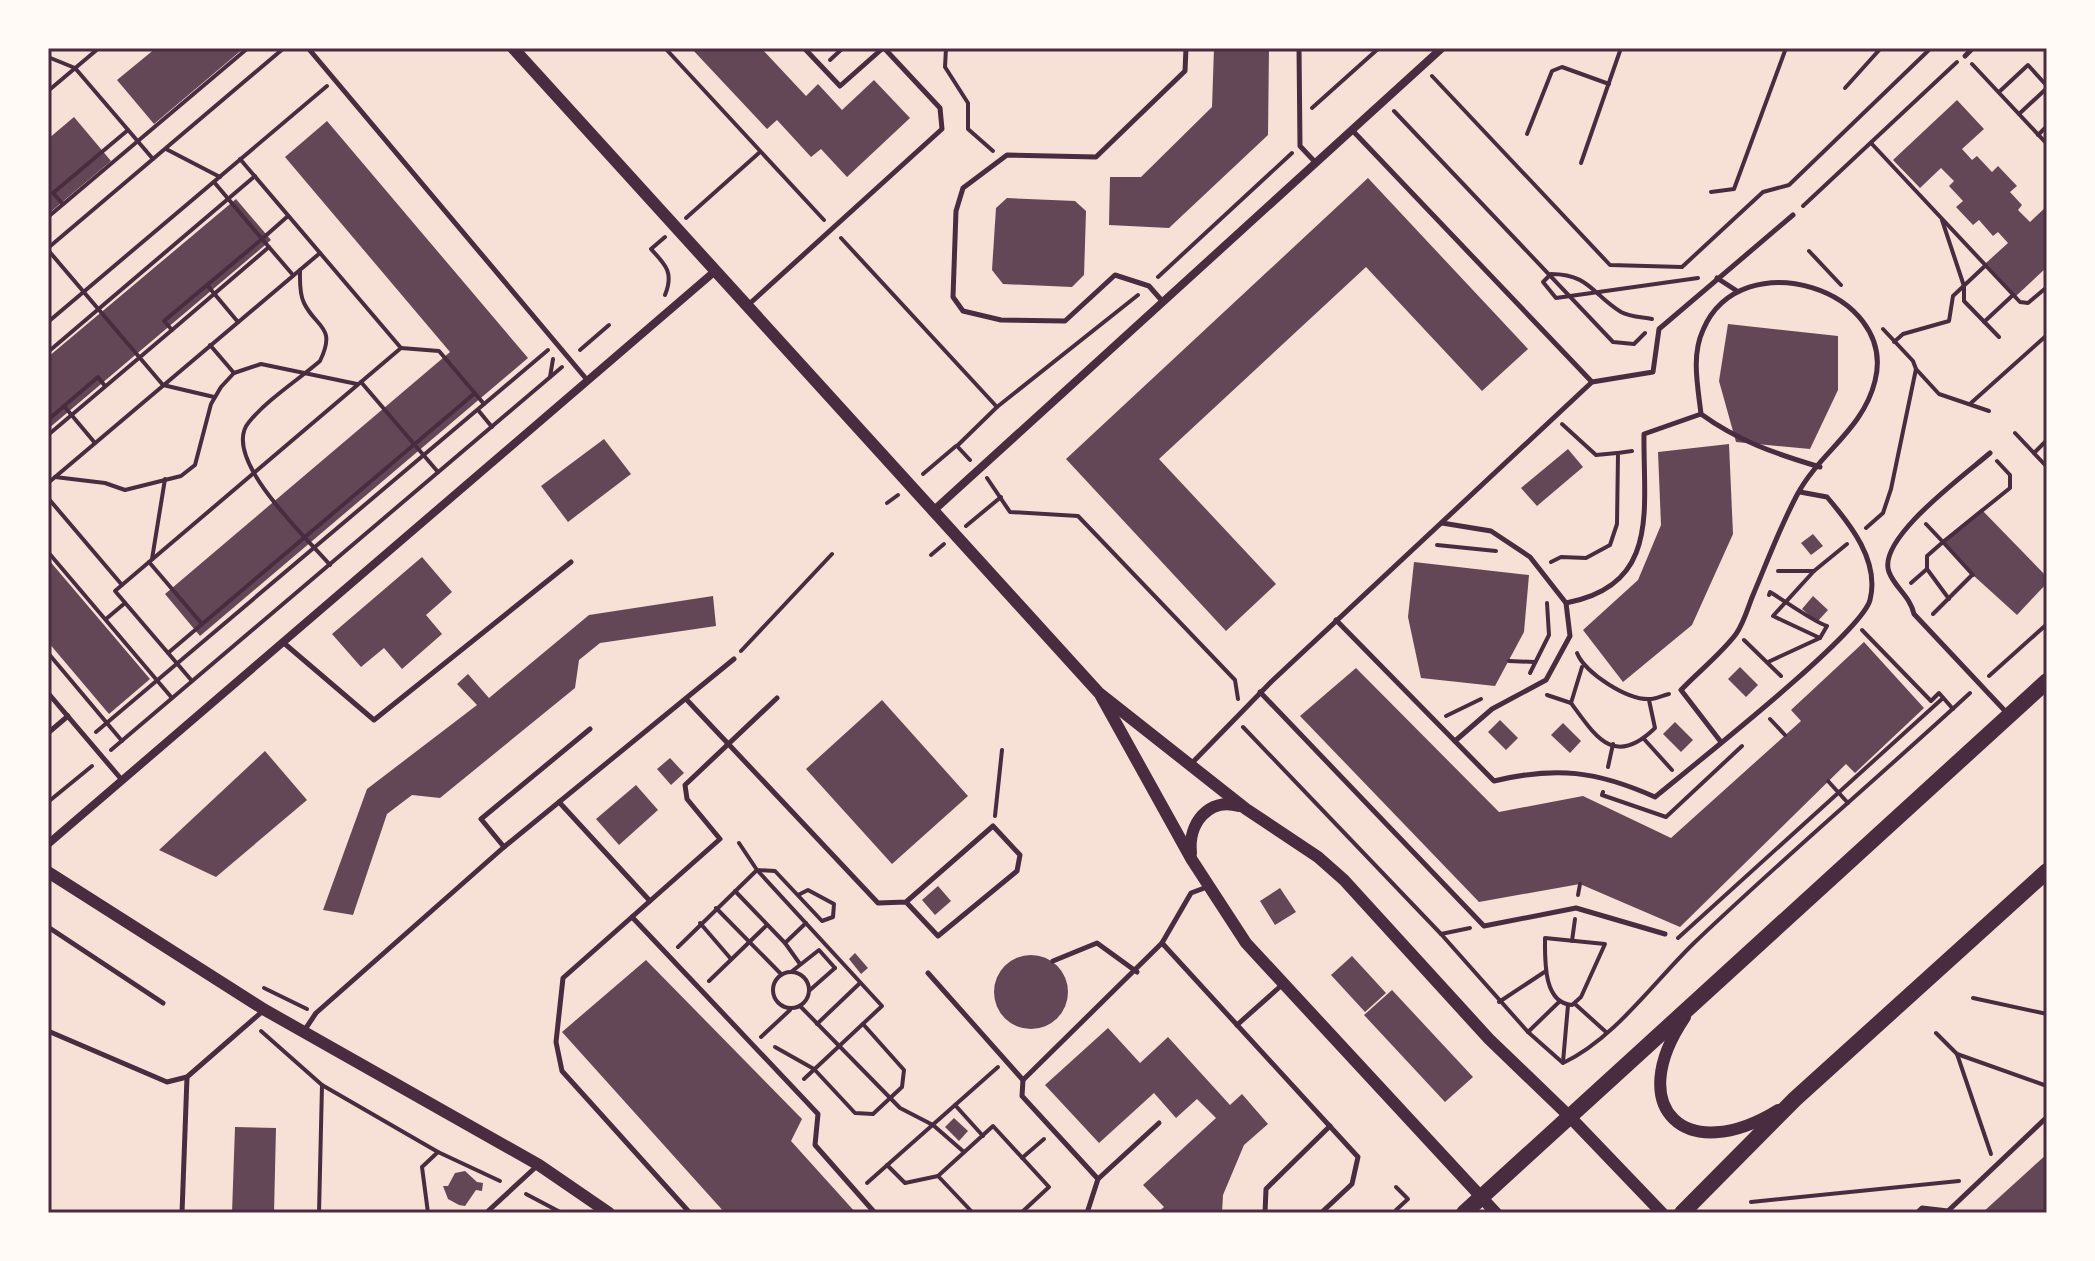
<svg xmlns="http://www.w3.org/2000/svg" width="2095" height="1261" font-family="Spectral,serif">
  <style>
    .building { fill: #644757 }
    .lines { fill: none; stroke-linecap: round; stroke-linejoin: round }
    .path { stroke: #4a2c40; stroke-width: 4 }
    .service { stroke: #4a2c40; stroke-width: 5 }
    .minor { stroke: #4a2c40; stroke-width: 8 }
    .tertiary { stroke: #4a2c40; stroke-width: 12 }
    .primary { stroke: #4a2c40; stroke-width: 16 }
    .neatline { fill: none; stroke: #4a2c40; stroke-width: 3 }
  </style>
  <rect width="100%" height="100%" fill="#f7e1d7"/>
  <!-- building -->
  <g class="building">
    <path d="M156,48H244L154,124L117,80Z"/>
    <path d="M691,48H761L806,96L818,84L842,110L874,80L910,118L847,177L821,149L811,157L777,120L767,129Z"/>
    <path d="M1214,48H1269L1268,135L1169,228L1109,225L1110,177H1141L1212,107Z"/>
    <path d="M1957,100L1984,129L1962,149L1972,160L1977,156L1992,172L1998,166L2017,186L2010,192L2022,205L2018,210L2030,222L2047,206V267L2016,296L1986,263L2008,243L1998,232L1993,236L1979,220L1973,225L1956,207L1963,201L1949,186L1954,181L1941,168L1920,188L1893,160Z"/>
    <path d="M74,117L111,161L48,214V139Z"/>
    <path d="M327,121L528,358L200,636L165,594L450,352L285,157Z"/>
    <path d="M1368,178L1528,349L1482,391L1366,267L1159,459L1276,584L1226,631L1066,459Z"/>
    <path d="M1007,198L1075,201L1086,211L1084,275L1072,287L1003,284L992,270L996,208Z"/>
    <path d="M236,199L271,240L48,429V357Z"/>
    <path d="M1728,324L1838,336V390L1810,449L1736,442L1719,381Z"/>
    <path d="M604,439L631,474L568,522L541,486Z"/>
    <path d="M1729,444L1733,534L1692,625L1623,682L1583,630L1638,580L1661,525L1658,452Z"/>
    <path d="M1568,449L1583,467L1537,506L1521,488Z"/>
    <path d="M1981,509L2047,577V583L2017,615L1974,576L1943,540Z"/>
    <path d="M1813,534L1823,546L1811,555L1801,543Z"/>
    <path d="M422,557L452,592L426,615L442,634L402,669L384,648L361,667L332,634Z"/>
    <path d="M48,559L150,679L109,714L48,642Z"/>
    <path d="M1414,562L1529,575L1524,632L1495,686L1421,678L1408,617Z"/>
    <path d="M713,596L716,626L600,643L579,660L575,688L440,798L412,795L387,814L353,915L323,910L367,789L477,705L457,684L468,674L489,698L589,615Z"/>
    <path d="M1813,596L1828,610L1817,622L1802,609Z"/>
    <path d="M1864,642L1924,708L1855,773L1846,764L1680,927L1580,884L1479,902L1300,716L1356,668L1499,812L1583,796L1671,838L1801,721L1791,710Z"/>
    <path d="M1740,667L1758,685L1746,697L1728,679Z"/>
    <path d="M882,700L968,796L892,864L806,769Z"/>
    <path d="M1500,720L1518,738L1506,750L1488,732Z"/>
    <path d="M1675,722L1693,740L1681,752L1663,734Z"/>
    <path d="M1563,723L1581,741L1570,753L1551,735Z"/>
    <path d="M265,751L307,800L216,877L159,850Z"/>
    <path d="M670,758L684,773L671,785L657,769Z"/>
    <path d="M636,785L658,810L619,845L596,819Z"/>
    <path d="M938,886L951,901L935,915L922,900Z"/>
    <path d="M1280,888L1296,912L1275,925L1260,901Z"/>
    <path d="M855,953L868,968L861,974L849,959Z"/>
    <circle cx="1031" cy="992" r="37"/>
    <path d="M1352,956L1386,993L1365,1012L1331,975Z"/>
    <path d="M646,960L802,1119L791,1141L856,1213H725L562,1032Z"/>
    <path d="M1392,990L1473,1077L1445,1102L1364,1015Z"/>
    <path d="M1108,1028L1140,1063L1168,1037L1230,1105L1242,1094L1268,1124L1244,1145L1223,1195L1222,1213H1157L1164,1207L1143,1185L1216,1118L1197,1099L1176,1118L1154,1093L1099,1143L1045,1085Z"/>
    <path d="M954,1118L968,1131L959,1141L945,1127Z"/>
    <path d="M235,1127L276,1128L274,1213H232Z"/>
    <path d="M2047,1154V1213H1982Z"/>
    <path d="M465,1171L477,1182L483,1183L482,1191L476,1190L465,1206L459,1205L448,1199L443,1186H448L455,1173Z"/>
  </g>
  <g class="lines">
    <!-- path -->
    <g class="path">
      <path d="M665,48L824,220"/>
      <path d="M946,48L945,67L968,103V129L993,151"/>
      <path d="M48,57L75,68L153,159"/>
      <path d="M830,60L843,48"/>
      <path d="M1972,64L2047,144"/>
      <path d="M1432,76L1610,265L1682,267L1763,192L1789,185L1931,48"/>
      <path d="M1845,88L1881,48"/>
      <path d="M48,91L99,48"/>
      <path d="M1999,92L2028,65L2047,86"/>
      <path d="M1312,108L1379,48"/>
      <path d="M1394,111L1613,342L1634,344L1645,333"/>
      <path d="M2019,114L2047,88"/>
      <path d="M1527,134L1552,71L1562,67L1609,84"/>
      <path d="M2038,135L2047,126"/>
      <path d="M1871,143L2020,302L2028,303L2047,287"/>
      <path d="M166,149L220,177"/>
      <path d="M1581,163L1621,48"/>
      <path d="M1711,192L1734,189L1786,48"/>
      <path d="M63,204L53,193L128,130"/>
      <path d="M1803,206L1957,62"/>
      <path d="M288,216L262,239L293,275"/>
      <path d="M48,217L248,48"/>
      <path d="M686,218L760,152"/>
      <path d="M1942,220L1964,286V301L1999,337"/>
      <path d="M665,237L651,249C666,265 674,273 665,295"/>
      <path d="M841,238L997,407"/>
      <path d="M48,248L284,48"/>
      <path d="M48,250L163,385L214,397"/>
      <path d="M1809,251L1841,285"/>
      <path d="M300,270C300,280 299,293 304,303C316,328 337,326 320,361C298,380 268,399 249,422C219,457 307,538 330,565"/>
      <path d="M1158,277L1292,153"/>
      <path d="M207,285L238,322"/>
      <path d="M1652,319C1642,317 1630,317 1621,312C1592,294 1589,274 1551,274L1543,282L1556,298L1698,278"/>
      <path d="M48,322L327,86"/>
      <path d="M1984,322L2013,295"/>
      <path d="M172,330L269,247"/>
      <path d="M1894,342L1903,334L1949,321L1953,296L1986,265"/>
      <path d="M210,345L234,373"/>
      <path d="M401,348L439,351L484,404"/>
      <path d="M580,350L609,325"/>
      <path d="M48,352L255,176"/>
      <path d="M1916,369L1939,394L1989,411"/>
      <path d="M550,377L553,359"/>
      <path d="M361,382L438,472"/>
      <path d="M1971,403L2047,335"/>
      <path d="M478,410L492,427"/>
      <path d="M48,420L64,406"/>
      <path d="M1562,424L1596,455L1617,453"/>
      <path d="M2015,433L2047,467"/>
      <path d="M48,435L172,330L164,321L262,239L214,182"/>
      <path d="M95,443L64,406L98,377L105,386"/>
      <path d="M2034,453L2047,440"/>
      <path d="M970,460L957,446L997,407L1138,295"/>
      <path d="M923,474L956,446"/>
      <path d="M55,477L105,483L125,490L181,476L195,465L211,404L221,387L234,373L261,364L357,384"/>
      <path d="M987,478L1010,512L1078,516L1235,680L1238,699"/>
      <path d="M48,483L320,253"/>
      <path d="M48,498L122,585L401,348L240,159"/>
      <path d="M887,503L898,495"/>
      <path d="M1926,524L1943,542L2010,488V475L1997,461"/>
      <path d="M966,526L1001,497"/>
      <path d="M1866,528L1883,513L1891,489L1916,369L1913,361L1883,329"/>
      <path d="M1437,545L1496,551"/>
      <path d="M48,552L172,698"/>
      <path d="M931,555L944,544"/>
      <path d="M152,559L165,479"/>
      <path d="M149,562L202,624"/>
      <path d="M1551,562L1561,557L1586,558L1610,545L1617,524L1618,453L1632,451"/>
      <path d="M1927,569V556L1943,542L1973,575"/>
      <path d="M1778,571H1814L1847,544"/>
      <path d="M1814,571L1773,616L1820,638"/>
      <path d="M1911,583L1927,569L1949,599"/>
      <path d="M122,585L115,591L192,681"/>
      <path d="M1933,614L1972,575"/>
      <path d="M106,619L125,603"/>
      <path d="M1862,630L1931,701L1939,693L1953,709"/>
      <path d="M1744,640L1781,676"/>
      <path d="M741,651L832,554"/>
      <path d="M48,653L122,741"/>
      <path d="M168,653L475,393"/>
      <path d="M1577,653C1585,673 1628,701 1651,699C1656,699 1664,695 1669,694"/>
      <path d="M1509,661L1534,662"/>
      <path d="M1768,662L1820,638L1827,626C1814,622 1785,601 1770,592L1769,595"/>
      <path d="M1582,667L1571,703C1596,737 1614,768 1655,728L1649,700"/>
      <path d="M1530,673L1549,635L1547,603"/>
      <path d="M1989,676L2047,624"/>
      <path d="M1547,695L1571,703"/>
      <path d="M1446,716L1481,699"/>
      <path d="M1770,719L1785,735"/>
      <path d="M1243,727L1441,934L1528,1032L1563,1063C1614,1039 1653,983 1693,944C1783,858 1879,777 1970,693"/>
      <path d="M96,732L548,350"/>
      <path d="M1644,739L1672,770"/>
      <path d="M111,750L562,367"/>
      <path d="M1608,767L1613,744"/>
      <path d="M1828,781L1848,803"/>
      <path d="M1603,792L1602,795L1666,817L1742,746"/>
      <path d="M48,802L92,766"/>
      <path d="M995,816L1002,750"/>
      <path d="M739,843L757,870L775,871L822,921L833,917L834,904L808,890L798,895"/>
      <path d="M735,891L785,943"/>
      <path d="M1578,895L1580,884"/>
      <path d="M716,908L781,974"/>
      <path d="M700,923L731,959"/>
      <path d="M1441,934L1470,928"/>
      <path d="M1545,938L1605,944L1581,997L1572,1005C1543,1003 1545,960 1545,938Z"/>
      <path d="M1678,938L1943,698"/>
      <path d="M1572,941L1575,919"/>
      <path d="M678,947L757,870L882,1006L804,1079"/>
      <path d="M800,964L785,943L806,923"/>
      <circle cx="791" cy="990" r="18"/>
      <path d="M791,972L819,950L835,968"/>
      <path d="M709,981L767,925"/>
      <path d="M264,988L307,1009"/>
      <path d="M810,990L835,968"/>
      <path d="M1973,998L2047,1014"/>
      <path d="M1499,1002L1546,971"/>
      <path d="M1575,1004L1606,1032"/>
      <path d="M801,1007L900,1108L933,1125L964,1152"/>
      <path d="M817,1024L860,983"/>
      <path d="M261,1031L322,1085L319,1213"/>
      <path d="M1528,1032L1559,1002"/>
      <path d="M1936,1033L1957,1054L2047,1086"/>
      <path d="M761,1037L790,1010"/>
      <path d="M775,1047L814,1069L855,1113L873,1114L902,1087L904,1070L863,1024"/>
      <path d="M1957,1054L1991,1154"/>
      <path d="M1563,1062L1568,1005"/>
      <path d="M322,1085L438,1152L500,1181"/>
      <path d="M955,1105L983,1136"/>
      <path d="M1022,1158L1044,1139"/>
      <path d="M887,1165L905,1183L938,1176"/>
      <path d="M867,1183L998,1067"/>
      <path d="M526,1194L562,1213"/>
      <path d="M1751,1202L1959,1181"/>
      <path d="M1396,1210L1408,1199L1396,1187"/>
      <path d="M428,1213L422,1167L438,1152"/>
      <path d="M973,1213L938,1176L993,1126L1049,1187L1021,1213"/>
    </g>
    <!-- service -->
    <g class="service">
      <path d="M308,48L588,381"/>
      <path d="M804,48L840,86L883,48"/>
      <path d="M1299,48L1300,146L1316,163"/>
      <path d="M1965,56L1973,48"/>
      <path d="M1717,278L1737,291"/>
      <path d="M1163,302L1149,286L1115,275L1065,321L1001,320L963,311L953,297L956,211L963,188L1007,155L1096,157L1185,71L1186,48"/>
      <path d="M747,306L942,129L940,108L884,48"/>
      <path d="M1592,382L1653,372L1659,329L1793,215"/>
      <path d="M1990,453C1966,474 1876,539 1889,572C1895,588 1910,596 1914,614L2006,712"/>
      <path d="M1442,523L1491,531L1530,557L1566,603L1570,636L1546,680L1492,709L1455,741"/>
      <path d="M1566,603C1661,585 1643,509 1644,434L1701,414"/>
      <path d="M1336,620L1494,781C1556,766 1597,771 1655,797C1691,767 1861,634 1870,600C1880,561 1850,524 1827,497L1800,492"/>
      <path d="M285,644L374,720L571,562"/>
      <path d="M1260,692L1484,926L1576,908L1665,934"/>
      <path d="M48,693L122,780"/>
      <path d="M686,699L878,903L906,902L993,826L1020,855L1017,871L938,936L906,902"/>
      <path d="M48,733L68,716"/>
      <path d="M1721,742L1681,690C1698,672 1721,654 1736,634C1744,623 1748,607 1753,595C1767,562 1780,527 1797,495C1819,453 1863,430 1875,381C1898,290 1741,240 1703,330C1691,356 1698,387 1701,414C1738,441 1776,454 1820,467"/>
      <path d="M1190,765L1271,682L1592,382L1352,130"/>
      <path d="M559,802L650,901"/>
      <path d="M504,847L481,819L590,729"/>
      <path d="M632,917L818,1114L815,1145L875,1213"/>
      <path d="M48,927L163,1003"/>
      <path d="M1162,943L1191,893L1207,887"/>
      <path d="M1053,961L1097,943L1137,972"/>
      <path d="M928,973L1023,1080"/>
      <path d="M1237,1025L1283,984"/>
      <path d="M48,1031L167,1082L187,1077L264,1010"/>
      <path d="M304,1031L316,1013L504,847L734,659"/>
      <path d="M1098,1179L1159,1123"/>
      <path d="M182,1213L187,1077"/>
      <path d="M486,1213L538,1165"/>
      <path d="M690,1213L562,1071L556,1042L563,978L720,839L687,799L685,785L777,698"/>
      <path d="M1087,1213L1098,1179L1022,1096L1023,1080L1162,943L1358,1157L1352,1184L1321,1213"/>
      <path d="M1265,1213L1266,1189L1330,1126"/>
      <path d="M1917,1213L1922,1208L1948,1211L2047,1117"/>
    </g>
    <!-- minor -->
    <g class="minor">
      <path d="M932,512L1442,48"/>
      <path d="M48,844L714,272"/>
    </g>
    <!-- tertiary -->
    <g class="tertiary">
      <path d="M513,48L1099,693L1246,809L1318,857L1344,880L1489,1039L1569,1116L1662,1213"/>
      <path d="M1101,696L1192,860L1246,943L1496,1213"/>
      <path d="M1191,853C1188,824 1208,797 1239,806"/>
      <path d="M48,872L265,1010L539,1165L609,1213"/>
      <path d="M1685,1017C1623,1108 1686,1167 1778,1110"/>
    </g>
    <!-- primary -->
    <g class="primary">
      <path d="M1464,1213L2047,681"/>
      <path d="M1682,1213L1795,1099L2047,871"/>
    </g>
  </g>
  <!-- border -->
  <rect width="2095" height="1261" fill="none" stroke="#fffaf5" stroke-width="100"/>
  <rect x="50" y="50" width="1995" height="1161" class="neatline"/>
</svg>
